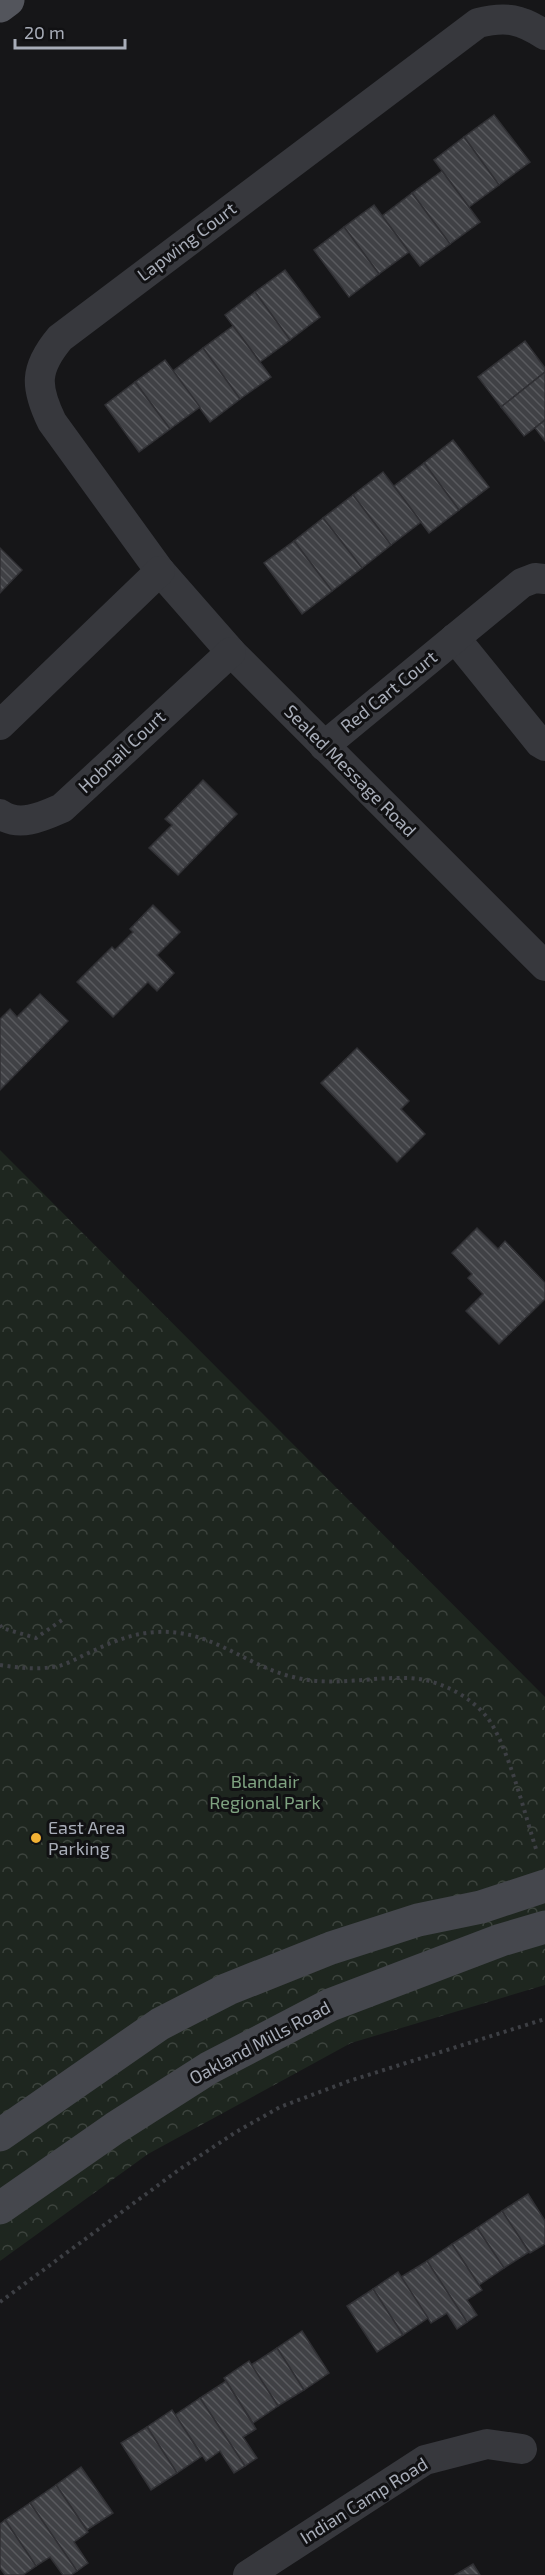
<svg xmlns="http://www.w3.org/2000/svg" width="545" height="2575" font-family="'Exo 2',sans-serif">
  <style>
    .park { fill: url(#park-crowns) }
    .building { fill: url(#building-back-hatch); stroke: #303034; stroke-width: 1.5 }
    .lines { fill: none; stroke-linecap: round; stroke-linejoin: round }
    .path { stroke: #3d3f44; stroke-width: 4; stroke-dasharray: 3 4.5; stroke-linecap: butt }
    .street { stroke: #37383d; stroke-width: 30 }
    .secondary { stroke: #45474d; stroke-width: 33 }
    .primary { stroke: #53555c; stroke-width: 33 }
    .poi-dot { fill: #f2b134; stroke: #111113; stroke-width: 2 }
    .labels { text-anchor: middle; stroke-width: 6; stroke-linejoin: round; paint-order: stroke }
    .street-label { font-size: 18px; fill: #a8adb8; stroke: #111113 }
    .park-label { font-size: 18px; fill: #7fa381; stroke: #111113 }
    .poi-label { font-size: 18px; fill: #a8adb8; stroke: #111113; text-anchor: start }
  </style>
  <defs>
    <pattern id="park-crowns" width="20" height="18" patternUnits="userSpaceOnUse" patternTransform="scale(1.5)"><rect width="20" height="18" fill="#1e261f"/><path d="M2 6a3 3 0 1 1 6 0M12 15a3 3 0 1 1 6 0" fill="none" stroke="#3c433d"/></pattern>
    <pattern id="building-back-hatch" width="6" height="6" patternUnits="userSpaceOnUse" patternTransform="scale(1.5)"><rect width="6" height="6" fill="#404145"/><path d="M-1 5l2 2M0 0l6 6M5-1l2 2" fill="none" stroke="#595a5e"/></pattern>
  </defs>
  <rect width="100%" height="100%" fill="#161618"/>
  <!-- park -->
  <path class="park" d="M0,1150L545,1697V1985L351,2043L148,2154L0,2261Z"/>
  <!-- building -->
  <g class="building">
    <path d="M494,115L530,162L499,185L464,137Z"/>
    <path d="M464,137L499,185L469,207L434,160Z"/>
    <path d="M442,171L480,222L450,244L412,193Z"/>
    <path d="M412,193L450,244L420,266L382,216Z"/>
    <path d="M374,205L409,252L379,274L344,227Z"/>
    <path d="M344,227L379,274L349,297L314,250Z"/>
    <path d="M285,270L320,317L290,340L255,292Z"/>
    <path d="M255,292L290,340L260,362L225,315Z"/>
    <path d="M233,326L271,377L240,399L203,348Z"/>
    <path d="M525,341L545,368V372L501,407L478,377Z"/>
    <path d="M203,348L240,399L210,422L173,371Z"/>
    <path d="M165,360L200,407L170,429L135,382Z"/>
    <path d="M545,372V420L524,436L501,407Z"/>
    <path d="M135,382L170,429L139,452L105,405Z"/>
    <path d="M545,420V441L535,428Z"/>
    <path d="M453,440L489,487L459,510L424,463Z"/>
    <path d="M424,463L459,510L429,533L394,486Z"/>
    <path d="M383,472L421,522L391,545L353,495Z"/>
    <path d="M353,495L391,545L362,568L323,518Z"/>
    <path d="M323,518L362,568L332,591L294,541Z"/>
    <path d="M294,541L332,591L302,614L264,563Z"/>
    <path d="M0,548L22,570L0,593Z"/>
    <path d="M203,780L237,814L178,875L149,848L172,825L165,819Z"/>
    <path d="M153,905L180,932L157,955L174,973L157,991L148,982L113,1017L77,982L112,947L115,950L133,932L130,929Z"/>
    <path d="M40,994L68,1021L0,1090V1019L10,1009L17,1017Z"/>
    <path d="M357,1048L409,1101L401,1109L425,1134L397,1162L321,1083Z"/>
    <path d="M477,1228L498,1249L505,1241L545,1283V1299L499,1344L466,1311L483,1294L468,1278L472,1274L452,1253Z"/>
    <path d="M528,2194L545,2221V2244L530,2253L502,2211Z"/>
    <path d="M502,2211L529,2252L504,2268L477,2228Z"/>
    <path d="M477,2228L504,2268L479,2285L452,2244Z"/>
    <path d="M452,2244L482,2290L467,2300L477,2315L467,2322L427,2261Z"/>
    <path d="M427,2261L467,2322L457,2329L447,2313L431,2323L401,2277Z"/>
    <path d="M398,2272L428,2318L403,2335L373,2289Z"/>
    <path d="M373,2289L403,2335L377,2352L347,2306Z"/>
    <path d="M302,2331L329,2373L304,2390L277,2348Z"/>
    <path d="M277,2348L304,2390L278,2406L251,2365Z"/>
    <path d="M249,2361L278,2406L253,2423L224,2378Z"/>
    <path d="M226,2381L256,2429L243,2437L257,2458L245,2466L200,2398Z"/>
    <path d="M200,2398L245,2466L234,2473L220,2451L206,2461L175,2415Z"/>
    <path d="M172,2410L202,2456L177,2473L147,2427Z"/>
    <path d="M147,2427L177,2473L151,2490L121,2443Z"/>
    <path d="M81,2467L113,2513L87,2530L56,2485Z"/>
    <path d="M56,2485L88,2532L74,2542L88,2563L77,2571L30,2503Z"/>
    <path d="M30,2503L77,2571L71,2575H63L50,2557L36,2566L5,2520Z"/>
    <path d="M5,2520L36,2566L23,2575H5L0,2568V2524Z"/>
    <path d="M473,2564L480,2575H455Z"/>
  </g>
  <g class="lines">
    <!-- path -->
    <g class="path">
      <path d="M0,1625L2,1628L36,1638L62,1620"/>
      <path d="M0,1665C20,1668 38,1670 59,1666C67,1664 76,1659 84,1655C108,1644 130,1633 157,1632C211,1629 244,1665 293,1677C331,1687 368,1677 406,1678C435,1678 468,1694 486,1716C507,1741 526,1819 537,1852"/>
      <path d="M0,2302L180,2169L236,2132L280,2107L349,2081L545,2019"/>
    </g>
    <!-- street -->
    <g class="street">
      <path d="M545,35C521,19 506,16 478,23L60,338C34,369 35,387 52,422L160,571L231,652L545,966"/>
      <path d="M455,638L540,743L545,746"/>
      <path d="M0,725L160,571"/>
      <path d="M324,746L522,583L535,578L545,579"/>
      <path d="M0,814C19,828 44,816 62,808L231,652"/>
      <path d="M248,2575L425,2460L487,2444L522,2449"/>
    </g>
    <!-- secondary -->
    <g class="secondary">
      <path d="M0,2135L160,2024L228,1989L331,1948L418,1920L481,1907L545,1886"/>
      <path d="M0,2208L115,2128L209,2068L330,2005L501,1940L545,1927"/>
    </g>
    <!-- primary -->
    <path class="primary" d="M0,6L8,0"/>
  </g>
  <!-- markers -->
  <circle class="poi-dot" cx="36" cy="1838" r="6"/>
  <g class="labels">
    <!-- street labels -->
    <g class="street-label">
      <text transform="translate(187 242) rotate(-37)" y="6">Lapwing Court</text>
      <text transform="translate(389 692) rotate(-39)" y="6">Red Cart Court</text>
      <text transform="translate(122 752) rotate(-43)" y="6">Hobnail Court</text>
      <text transform="translate(350 771) rotate(45)" y="6">Sealed Message Road</text>
      <text transform="translate(260 2043) rotate(-28)" y="6">Oakland Mills Road</text>
      <text transform="translate(364 2501) rotate(-32)" y="6">Indian Camp Road</text>
    </g>
    <!-- park labels -->
    <g class="park-label">
      <text x="265" y="1788">Blandair<tspan x="265" dy="21">Regional Park</tspan></text>
    </g>
    <!-- poi labels -->
    <g class="poi-label">
      <text x="48" y="1834">East Area<tspan x="48" dy="21">Parking</tspan></text>
    </g>
  </g>
  <!-- scale -->
  <path d="M15 39v9h110v-9" fill="none" stroke="#a8adb8" stroke-width="3"/>
  <text x="24" y="39" font-size="18" fill="#a8adb8" stroke="#111113" stroke-width="4.5" paint-order="stroke">20 m</text>
</svg>
